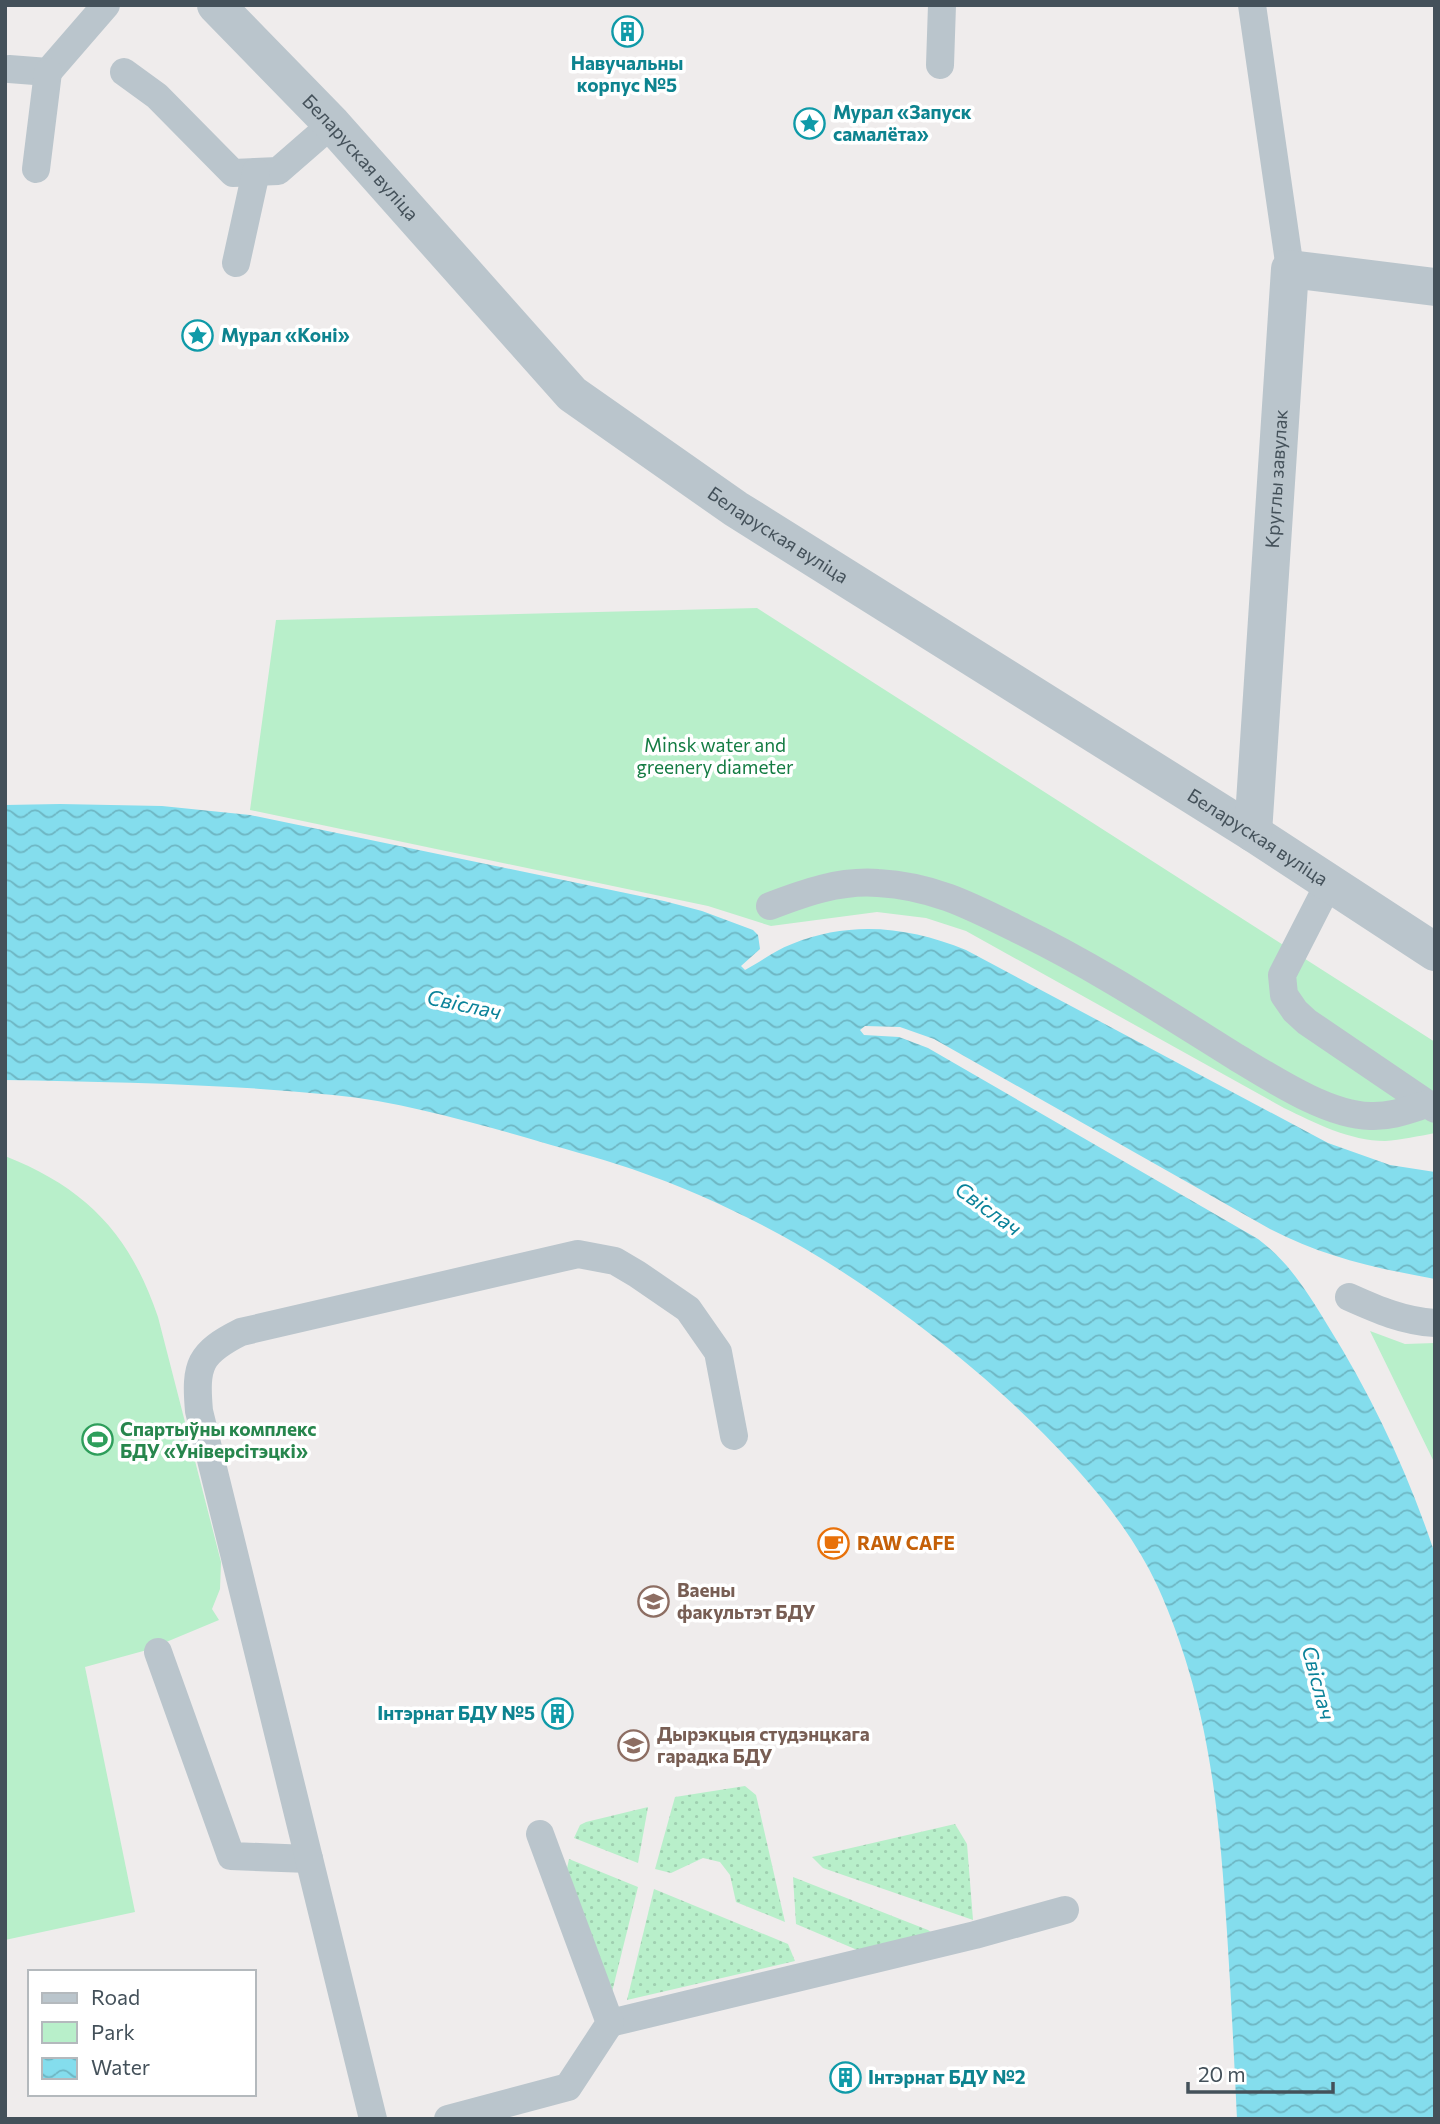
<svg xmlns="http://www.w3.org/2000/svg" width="1440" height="2124" font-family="Commissioner,sans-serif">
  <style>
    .grass { fill: url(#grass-dots) }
    .park { fill: #b8efca }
    .water { fill: url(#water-waves) }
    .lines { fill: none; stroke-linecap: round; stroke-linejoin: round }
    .lane { stroke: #bac5cc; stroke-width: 28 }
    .street { stroke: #bac5cc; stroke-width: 38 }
    .labels { text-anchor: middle; stroke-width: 7; stroke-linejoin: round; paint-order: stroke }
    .culture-label { font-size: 19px; font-weight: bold; fill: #0d838f; stroke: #fff; text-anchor: start }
    .street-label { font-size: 19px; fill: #44515a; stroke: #fff }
    .park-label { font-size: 19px; fill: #147c43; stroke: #fff }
    .leisure-label { font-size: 19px; font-weight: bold; fill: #27864d; stroke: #fff; text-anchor: start }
    .food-label { font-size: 19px; font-weight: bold; fill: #c56008; stroke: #fff; text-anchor: start }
    .education-label { font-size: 19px; font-weight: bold; fill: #785e54; stroke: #fff; text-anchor: start }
    .water-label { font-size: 21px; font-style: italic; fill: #0a8299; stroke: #fff }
  </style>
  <defs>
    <pattern id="grass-dots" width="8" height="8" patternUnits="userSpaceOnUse" patternTransform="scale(1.75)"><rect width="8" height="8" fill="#b8efca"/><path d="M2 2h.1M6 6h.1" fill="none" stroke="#9fcfb0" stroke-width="1.8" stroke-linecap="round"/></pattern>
    <pattern id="water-waves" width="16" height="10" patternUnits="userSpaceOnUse" patternTransform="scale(1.75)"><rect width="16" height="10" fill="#84dded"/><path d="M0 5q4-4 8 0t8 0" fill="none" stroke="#6eb6c3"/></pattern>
  </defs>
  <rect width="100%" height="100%" fill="#efecec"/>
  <!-- grass -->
  <g class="grass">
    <path d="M745,1786L756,1795L785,1922L736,1902L730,1875L720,1862L703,1858L671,1873L655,1869L675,1797Z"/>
    <path d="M648,1807L638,1863L574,1838L580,1825L586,1822Z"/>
    <path d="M955,1824L967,1844L973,1920L823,1868L812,1857Z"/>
    <path d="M569,1859L638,1887L612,1992L566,1873Z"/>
    <path d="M793,1877L928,1930L936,1936L862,1952L796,1924Z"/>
    <path d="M654,1889L788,1944L795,1961L627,2000Z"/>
  </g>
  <!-- park -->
  <g class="park">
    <path d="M757,608L1435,1042V1133C1419,1136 1401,1140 1385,1141C1350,1141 1315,1123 1284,1108L966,931L926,918L877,912L771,926L708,906L250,810L276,620Z"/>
    <path d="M5,1156C86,1188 130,1234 158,1317L221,1562L220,1589L212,1609L219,1620L147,1650L85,1667L135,1912L5,1940Z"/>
    <path d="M1370,1331L1405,1344L1435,1343V1464Z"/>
  </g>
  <!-- water -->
  <path class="water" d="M60,804L162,806L250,815L664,901L702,911L753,930L758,935L760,949L741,966L745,970C761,962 775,950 792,944C851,920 909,927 966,950L1328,1143L1390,1165L1435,1172V1279C1375,1268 1324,1257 1270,1229L934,1039L900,1027L865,1026L860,1030L864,1035L899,1037L928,1048L1258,1239C1289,1262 1308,1293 1328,1326C1373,1398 1408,1473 1435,1554V2119H1237C1234,2056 1231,1994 1227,1932C1219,1808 1209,1700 1157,1585C1121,1508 1048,1434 984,1378C878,1287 765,1215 632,1169C597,1157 560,1148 524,1137C463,1120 397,1101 333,1095C224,1084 114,1082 5,1080V805Z"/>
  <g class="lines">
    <!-- lane -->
    <g class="lane">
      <path d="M1252,5L1290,269"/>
      <path d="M940,65L942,5"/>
      <path d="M9,69L48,72L106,5"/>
      <path d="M124,72L157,96L233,173L278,171L332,124"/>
      <path d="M36,169L48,72"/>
      <path d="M236,263L256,172"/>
      <path d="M1329,883L1282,975L1284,995L1295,1011L1307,1022L1435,1109"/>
      <path d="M770,906C804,893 840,880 878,883C932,886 969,905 1017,929C1094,966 1164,1012 1236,1057C1273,1079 1327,1115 1370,1116C1391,1117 1408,1110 1427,1104"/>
      <path d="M1349,1297C1378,1310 1403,1321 1435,1323"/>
      <path d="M158,1652L231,1856L309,1859"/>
      <path d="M610,2023L975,1935L1065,1910"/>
      <path d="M373,2119L199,1411C195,1365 199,1353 241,1332L578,1254L615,1261L637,1274L688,1309L718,1352L734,1436"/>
      <path d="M448,2119L568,2087L610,2023L540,1834"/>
    </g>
    <!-- street -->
    <g class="street">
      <path id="s1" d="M216,5L332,124L572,394L736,509L1253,833L1435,952"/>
      <path id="s2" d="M1253,833L1290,269L1435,287"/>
    </g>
  </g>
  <!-- icons -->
  <defs>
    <symbol id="building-ring" viewBox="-11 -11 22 22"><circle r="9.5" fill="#fff" stroke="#0f9aa8" stroke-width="1.5"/><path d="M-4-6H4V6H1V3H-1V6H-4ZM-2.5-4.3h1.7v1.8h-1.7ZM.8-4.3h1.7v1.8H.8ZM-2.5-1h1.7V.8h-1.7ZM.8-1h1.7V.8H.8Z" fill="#0f9aa8"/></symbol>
    <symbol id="sight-ring" viewBox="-11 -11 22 22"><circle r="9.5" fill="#fff" stroke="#0f9aa8" stroke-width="1.5"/><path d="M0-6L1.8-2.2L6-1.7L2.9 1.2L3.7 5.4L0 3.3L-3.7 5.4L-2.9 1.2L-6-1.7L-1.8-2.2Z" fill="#0f9aa8"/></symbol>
    <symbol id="stadium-ring" viewBox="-11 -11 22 22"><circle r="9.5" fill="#fff" stroke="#2e9e5b" stroke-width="1.5"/><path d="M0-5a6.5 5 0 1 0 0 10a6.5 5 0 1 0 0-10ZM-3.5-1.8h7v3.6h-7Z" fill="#2e9e5b"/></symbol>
    <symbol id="cafe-ring" viewBox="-11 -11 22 22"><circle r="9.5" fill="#fff" stroke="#e8710a" stroke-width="1.5"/><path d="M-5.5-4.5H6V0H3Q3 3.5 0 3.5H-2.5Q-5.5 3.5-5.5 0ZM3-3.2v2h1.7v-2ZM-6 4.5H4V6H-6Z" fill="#e8710a"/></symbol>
    <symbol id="university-ring" viewBox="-11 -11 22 22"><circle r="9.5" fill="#fff" stroke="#8d6e63" stroke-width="1.5"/><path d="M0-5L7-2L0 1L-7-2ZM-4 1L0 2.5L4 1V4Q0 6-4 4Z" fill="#8d6e63"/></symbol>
  </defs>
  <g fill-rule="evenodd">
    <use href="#building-ring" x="610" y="14" width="35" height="35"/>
    <use href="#sight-ring" x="792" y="106" width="35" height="35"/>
    <use href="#sight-ring" x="180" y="318" width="35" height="35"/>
    <use href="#stadium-ring" x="80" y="1422" width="35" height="35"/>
    <use href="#cafe-ring" x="816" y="1526" width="35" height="35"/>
    <use href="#university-ring" x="636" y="1584" width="35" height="35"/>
    <use href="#building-ring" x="540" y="1696" width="35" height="35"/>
    <use href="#university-ring" x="616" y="1728" width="35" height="35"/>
    <use href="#building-ring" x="828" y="2060" width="35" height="35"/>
  </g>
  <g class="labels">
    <!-- culture labels -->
    <g class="culture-label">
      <text x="627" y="70" text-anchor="middle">Навучальны<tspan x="627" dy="22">корпус №5</tspan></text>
      <text x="833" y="119">Мурал «Запуск<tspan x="833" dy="22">самалёта»</tspan></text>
      <text x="221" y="342">Мурал «Коні»</text>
      <text x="535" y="1720" text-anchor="end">Інтэрнат БДУ №5</text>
      <text x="868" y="2084">Інтэрнат БДУ №2</text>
    </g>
    <!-- street labels -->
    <g class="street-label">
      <text dy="7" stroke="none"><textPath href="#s1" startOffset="210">Беларуская вуліца</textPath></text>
      <text dy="7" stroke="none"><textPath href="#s2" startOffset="355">Круглы завулак</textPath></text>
      <text dy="7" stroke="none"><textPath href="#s1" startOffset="777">Беларуская вуліца</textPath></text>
      <text dy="7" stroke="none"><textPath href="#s1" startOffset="1344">Беларуская вуліца</textPath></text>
    </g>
    <!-- park labels -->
    <g class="park-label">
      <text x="715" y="752">Minsk water and<tspan x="715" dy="22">greenery diameter</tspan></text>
    </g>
    <!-- leisure labels -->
    <g class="leisure-label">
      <text x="120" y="1436">Спартыўны комплекс<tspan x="120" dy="22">БДУ «Універсітэцкі»</tspan></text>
    </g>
    <!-- food labels -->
    <g class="food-label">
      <text x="857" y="1550">RAW CAFE</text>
    </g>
    <!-- education labels -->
    <g class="education-label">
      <text x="677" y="1597">Ваены<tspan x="677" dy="22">факультэт БДУ</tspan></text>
      <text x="657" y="1741">Дырэкцыя студэнцкага<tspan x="657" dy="22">гарадка БДУ</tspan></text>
    </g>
    <!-- water labels -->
    <g class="water-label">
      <text transform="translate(464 1005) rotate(12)" y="7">Свіслач</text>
      <text transform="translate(988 1209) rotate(36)" y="7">Свіслач</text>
      <text transform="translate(1318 1683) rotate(75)" y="7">Свіслач</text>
    </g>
  </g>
  <!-- border -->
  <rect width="1440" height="2124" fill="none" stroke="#44515a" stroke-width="14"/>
  <!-- legend -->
  <rect x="28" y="1970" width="228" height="126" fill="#ffffff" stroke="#b4b9bd" stroke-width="2"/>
  <rect x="42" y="1993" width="35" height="10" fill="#bac5cc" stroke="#b4b9bd" stroke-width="2"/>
  <text x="91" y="2005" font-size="21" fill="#44515a">Road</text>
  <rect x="42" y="2022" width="35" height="21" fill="#b8efca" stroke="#b4b9bd" stroke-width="2"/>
  <text x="91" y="2040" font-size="21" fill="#44515a">Park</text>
  <rect x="42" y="2058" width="35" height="21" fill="url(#water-waves)" stroke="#b4b9bd" stroke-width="2"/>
  <text x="91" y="2075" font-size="21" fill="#44515a">Water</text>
  <!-- scale -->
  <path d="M1188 2082v10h145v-10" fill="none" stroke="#44515a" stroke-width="3.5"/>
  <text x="1198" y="2082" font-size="21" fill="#44515a" stroke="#ffffff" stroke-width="5" paint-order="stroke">20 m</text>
</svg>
